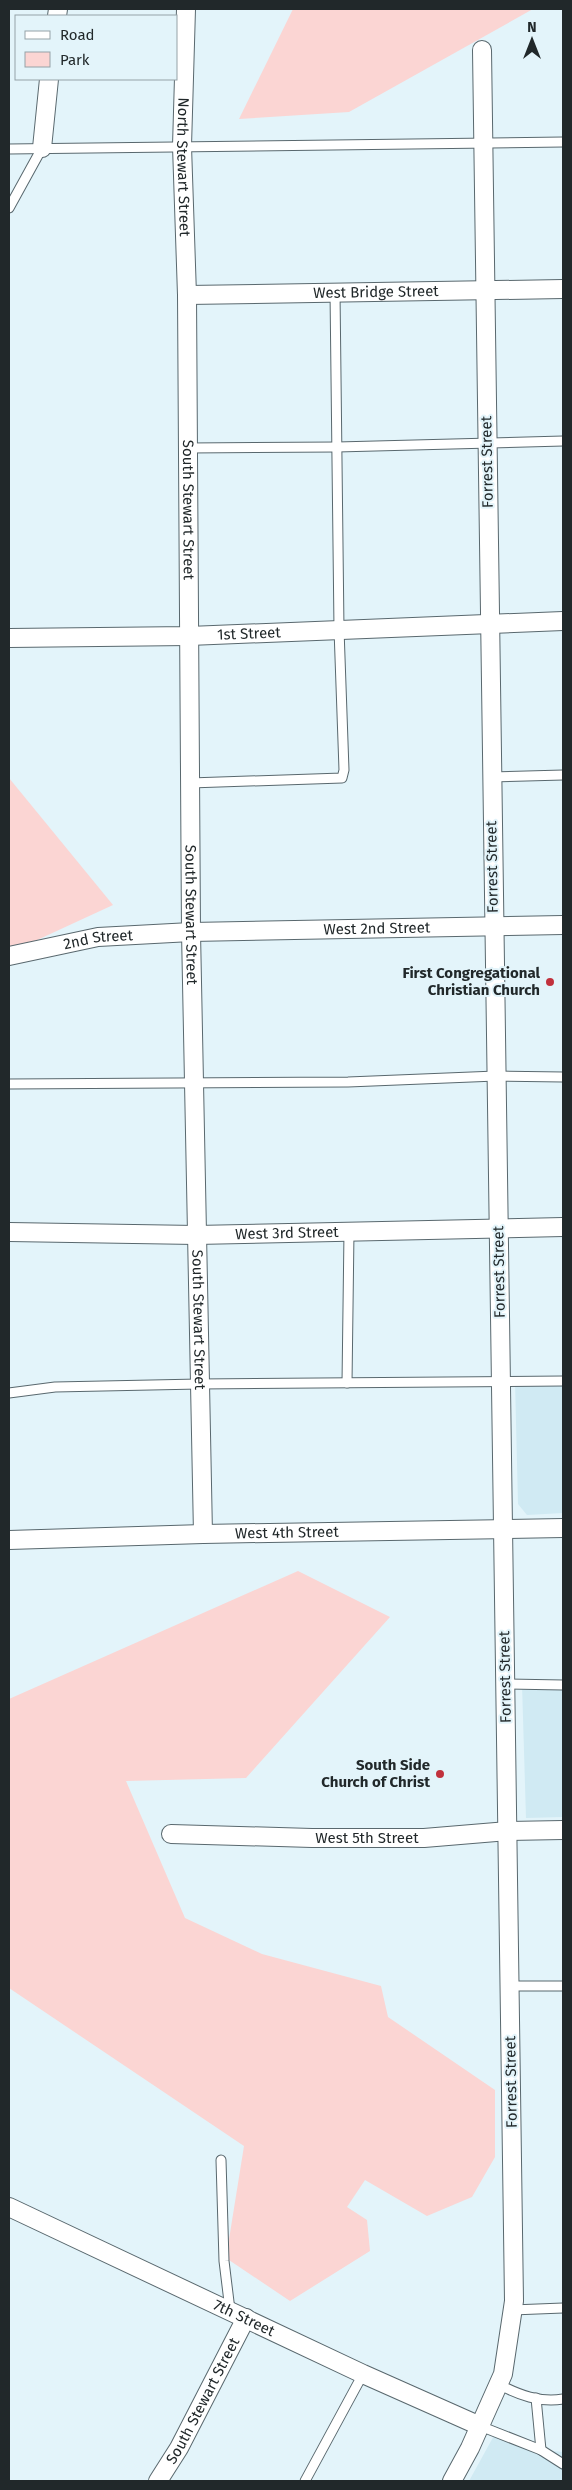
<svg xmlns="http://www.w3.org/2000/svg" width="572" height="2490" font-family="'Fira Sans',sans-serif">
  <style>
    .built { fill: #d0eaf3 }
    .green { fill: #fbd5d3 }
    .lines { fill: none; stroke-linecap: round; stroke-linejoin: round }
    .lane-casing { stroke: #59686e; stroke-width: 11 }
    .street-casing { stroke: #59686e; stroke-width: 20 }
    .lane { stroke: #fff; stroke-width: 9 }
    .street { stroke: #fff; stroke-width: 18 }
    .poi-dot { fill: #c1313c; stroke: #e3f4fa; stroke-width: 2 }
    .labels { text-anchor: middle; stroke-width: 4; stroke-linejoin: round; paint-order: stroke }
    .street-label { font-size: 15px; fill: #21282a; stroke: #e3f4fa }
    .poi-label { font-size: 15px; font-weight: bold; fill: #21282a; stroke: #e3f4fa; text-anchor: end }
  </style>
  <rect width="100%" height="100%" fill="#e3f4fa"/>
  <!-- built -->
  <g class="built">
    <path d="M515,1381H563V1513L527,1515L518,1504Z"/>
    <path d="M522,1684L563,1685V1817L526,1818Z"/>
    <path d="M496,2432L541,2450L563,2452V2481H469Z"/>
  </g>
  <!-- green -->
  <g class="green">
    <path d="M293,9H533L349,112L239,119Z"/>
    <path d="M9,778L113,905L9,953Z"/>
    <path d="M298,1571L390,1617L246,1778L126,1781L185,1918L262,1954L381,1986L388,2017L495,2090V2157L472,2197L427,2216L365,2180L347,2207L367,2220L370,2251L290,2301L226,2258L244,2146L9,1988V1699Z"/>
  </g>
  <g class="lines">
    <defs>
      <g id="lane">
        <path d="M9,149L563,142"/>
        <path d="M9,208L42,148"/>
        <path d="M188,448L337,447L563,441"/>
        <path d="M491,777L563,775"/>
        <path d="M190,783L342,778L344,770L339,629L335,292"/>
        <path d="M9,1084L348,1082L496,1076L563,1077"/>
        <path d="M347,1383L349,1232"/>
        <path d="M9,1393L55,1387L199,1384L563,1381"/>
        <path d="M505,1684L563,1685"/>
        <path d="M510,1986H563"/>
        <path d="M221,2160L224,2261L230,2310"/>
        <path d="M512,2310L563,2308"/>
        <path d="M498,2384C519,2395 540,2403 563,2399"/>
        <path d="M536,2398L541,2450"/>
        <path d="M480,2426L541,2450L563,2464"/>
        <path d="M305,2481L363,2374"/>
      </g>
      <g id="street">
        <path id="s1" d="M186,9L182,146L187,295L191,932L203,1534"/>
        <path d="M57,16L58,9"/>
        <path d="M42,148L49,79"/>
        <path id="s2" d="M187,295L563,289"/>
        <path id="s3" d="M9,638L189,636L563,621"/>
        <path id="s4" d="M9,956L98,937L191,932L563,925"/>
        <path id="s5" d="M9,1232L196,1235L563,1227"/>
        <path id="s6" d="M9,1540L203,1534L563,1528"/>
        <path id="s7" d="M171,1834L312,1838H424L508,1831L563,1830"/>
        <path id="s8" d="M9,2207L363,2374L480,2426"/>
        <path id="s9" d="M158,2481L179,2448L246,2318"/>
        <path d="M452,2481L470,2448L503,2374L514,2301L482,50"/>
      </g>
    </defs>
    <!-- lane casing -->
    <use href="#lane" class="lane-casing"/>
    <!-- street casing -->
    <use href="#street" class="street-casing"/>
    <!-- lane -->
    <use href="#lane" class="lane"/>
    <!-- street -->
    <use href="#street" class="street"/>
  </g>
  <!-- markers -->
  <g class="poi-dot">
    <circle cx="550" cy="982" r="5"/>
    <circle cx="440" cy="1774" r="5"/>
  </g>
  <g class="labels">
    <!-- street labels -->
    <g class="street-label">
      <text dy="5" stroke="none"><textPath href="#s1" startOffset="158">North Stewart Street</textPath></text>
      <text dy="5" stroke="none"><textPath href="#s2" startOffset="189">West Bridge Street</textPath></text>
      <text transform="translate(487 462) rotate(-91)" y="5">Forrest Street</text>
      <text dy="5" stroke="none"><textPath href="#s1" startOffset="501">South Stewart Street</textPath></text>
      <text dy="5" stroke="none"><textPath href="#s3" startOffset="240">1st Street</textPath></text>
      <text transform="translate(492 867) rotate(-91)" y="5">Forrest Street</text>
      <text dy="5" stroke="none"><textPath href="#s1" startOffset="906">South Stewart Street</textPath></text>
      <text dy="5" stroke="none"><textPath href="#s4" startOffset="370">West 2nd Street</textPath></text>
      <text dy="5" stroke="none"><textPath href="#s4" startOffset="91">2nd Street</textPath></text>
      <text dy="5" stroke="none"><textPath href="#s5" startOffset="278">West 3rd Street</textPath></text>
      <text transform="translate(499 1272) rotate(-91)" y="5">Forrest Street</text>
      <text dy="5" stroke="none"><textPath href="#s1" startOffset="1311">South Stewart Street</textPath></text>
      <text dy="5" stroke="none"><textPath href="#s6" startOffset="278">West 4th Street</textPath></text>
      <text transform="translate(505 1677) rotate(-91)" y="5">Forrest Street</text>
      <text dy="5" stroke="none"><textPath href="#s7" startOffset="196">West 5th Street</textPath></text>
      <text transform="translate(511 2082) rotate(-91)" y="5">Forrest Street</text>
      <text dy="5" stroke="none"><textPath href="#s8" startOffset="260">7th Street</textPath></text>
      <text dy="5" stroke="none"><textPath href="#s9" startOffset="92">South Stewart Street</textPath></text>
    </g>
    <!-- poi labels -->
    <g class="poi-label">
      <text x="540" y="978">First Congregational<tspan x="540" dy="17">Christian Church</tspan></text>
      <text x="430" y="1770">South Side<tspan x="430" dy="17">Church of Christ</tspan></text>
    </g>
  </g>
  <!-- border -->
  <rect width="572" height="2490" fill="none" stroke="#21282a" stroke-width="20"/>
  <!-- legend -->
  <rect x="15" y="15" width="162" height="65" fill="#e3f4fa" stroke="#95a2a7"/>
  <rect x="25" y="31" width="25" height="8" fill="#ffffff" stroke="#95a2a7"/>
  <text x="60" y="40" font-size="15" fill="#21282a">Road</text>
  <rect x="25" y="52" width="25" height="15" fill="#fbd5d3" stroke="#95a2a7"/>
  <text x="60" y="65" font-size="15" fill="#21282a">Park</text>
  <!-- north arrow -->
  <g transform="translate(532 40)" stroke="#e3f4fa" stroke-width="4" paint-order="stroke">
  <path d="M0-4L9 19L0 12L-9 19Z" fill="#21282a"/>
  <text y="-8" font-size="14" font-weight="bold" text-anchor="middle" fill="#21282a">N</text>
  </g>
</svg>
